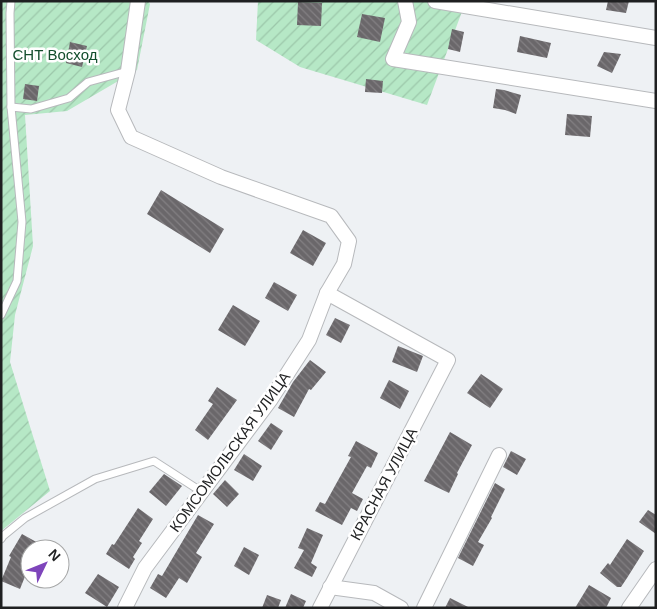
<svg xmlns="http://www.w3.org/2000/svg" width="657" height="609" font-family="Arial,sans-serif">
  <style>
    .garden { fill: url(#garden-furrows) }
    .building { fill: url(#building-back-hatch) }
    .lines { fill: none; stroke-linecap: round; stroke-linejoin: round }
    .lane-casing { stroke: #b7b9bc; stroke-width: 9 }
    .street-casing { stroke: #b7b9bc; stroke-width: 16 }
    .lane { stroke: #fff; stroke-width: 7 }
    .street { stroke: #fff; stroke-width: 14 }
    .labels { text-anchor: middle; stroke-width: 5; stroke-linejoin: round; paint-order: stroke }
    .park-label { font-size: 15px; fill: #124d2c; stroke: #fff }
    .street-label { font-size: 15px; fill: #1f2021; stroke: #fff }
  </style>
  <defs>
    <pattern id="garden-furrows" width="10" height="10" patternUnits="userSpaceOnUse" patternTransform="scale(1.25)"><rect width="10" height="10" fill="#b6e8c6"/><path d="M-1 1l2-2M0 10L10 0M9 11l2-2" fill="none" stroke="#9cc7aa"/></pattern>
    <pattern id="building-back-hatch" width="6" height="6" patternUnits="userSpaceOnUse" patternTransform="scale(1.25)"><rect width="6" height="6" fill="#6a676a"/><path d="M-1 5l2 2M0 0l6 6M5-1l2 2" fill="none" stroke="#838083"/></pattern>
  </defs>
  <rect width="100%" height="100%" fill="#eef1f4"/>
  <!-- garden -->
  <g class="garden">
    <path d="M1,1H148L150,4L137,70L67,111L25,115L33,246L15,315L10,362L50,491L1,531Z"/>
    <path d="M258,1H466L427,105L300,67L256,40Z"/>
  </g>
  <!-- building -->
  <g class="building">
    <path d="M608,1H629L626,13L606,10Z"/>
    <path d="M298,2L322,3L321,26L297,25Z"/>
    <path d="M362,14L385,18L380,42L357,37Z"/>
    <path d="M452,29L464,32L460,52L448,49Z"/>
    <path d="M520,36L551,43L547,58L517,52Z"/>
    <path d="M70,42L87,46L82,67L66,63Z"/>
    <path d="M604,52L621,54L612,73L597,66Z"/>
    <path d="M366,79L383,81L382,93L365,92Z"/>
    <path d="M25,84L39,86L37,101L23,99Z"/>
    <path d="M496,89L504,90L521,95L516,114L505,110L493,108Z"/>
    <path d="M567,114L592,116L590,137L565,135Z"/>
    <path d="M161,190L224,229L210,253L147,214Z"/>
    <path d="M303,230L326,243L313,266L290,253Z"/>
    <path d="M274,282L297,295L288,311L265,298Z"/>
    <path d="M233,305L260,321L245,346L218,330Z"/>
    <path d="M335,318L350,325L341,343L326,335Z"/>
    <path d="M398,346L423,356L417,372L392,362Z"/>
    <path d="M310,360L326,372L311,390L309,389L294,417L278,408L293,382Z"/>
    <path d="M481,374L503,389L490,408L467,393Z"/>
    <path d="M389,380L409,391L400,409L380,398Z"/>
    <path d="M217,387L237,400L208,440L195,430L213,404L208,401Z"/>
    <path d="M271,423L283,431L271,450L258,441Z"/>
    <path d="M450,432L472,445L457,473L458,474L449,493L424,481Z"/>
    <path d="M356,441L378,453L371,468L367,466L352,493L363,499L357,511L351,508L342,525L315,511L320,502L325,504L336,484L351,457L348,456Z"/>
    <path d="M511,451L526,459L517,475L503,467Z"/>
    <path d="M244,454L262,466L253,481L234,470Z"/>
    <path d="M164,474L182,486L166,506L149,492Z"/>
    <path d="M225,480L239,494L227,507L213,494Z"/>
    <path d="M495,483L505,489L491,517L492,518L478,542L484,545L473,566L458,558Z"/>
    <path d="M138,508L153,519L139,541L142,543L133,557L135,559L129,569L106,554L112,544L114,545Z"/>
    <path d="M648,510L656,515V534L639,522Z"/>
    <path d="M198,515L214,524L196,553L202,557L187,583L179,578L166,598L150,588L158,574L162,576Z"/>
    <path d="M307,528L323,535L311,563L317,567L312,577L294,568L304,550L298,548Z"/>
    <path d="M22,534L49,549H30V564L20,589L1,581L11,557L9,556Z"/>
    <path d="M627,539L644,551L627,578L621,587H617L600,573L608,563L610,565Z"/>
    <path d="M244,547L259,555L249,575L234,566Z"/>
    <path d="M98,574L119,587L107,607L85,593Z"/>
    <path d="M589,585L611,598L606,608H575Z"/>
    <path d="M291,594L306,601L303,608H285Z"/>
    <path d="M267,595L281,600L278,608H262Z"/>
    <path d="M450,598L470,608H445Z"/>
  </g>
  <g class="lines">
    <defs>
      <g id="lane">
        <path d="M11,107L31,109L69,98L88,82L128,71"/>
        <path d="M1,315L17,281L22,222L11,107L10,13L11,1"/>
        <path d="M1,539L3,536L25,518L95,479L154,461L202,492"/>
      </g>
      <g id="street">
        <path d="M405,1L409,22L393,59L656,101"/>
        <path d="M435,1L656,38"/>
        <path d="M330,587L374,593L401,608"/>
        <path d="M125,608L145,568L271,399L309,340L327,293L344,264L349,241L331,216L221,177L131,137L118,110L128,71L138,1"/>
        <path d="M320,608L448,360L327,293"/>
        <path d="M424,608L499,455"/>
        <path d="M629,608L656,569"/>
      </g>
    </defs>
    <!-- lane casing -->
    <use href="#lane" class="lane-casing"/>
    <!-- street casing -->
    <use href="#street" class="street-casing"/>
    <!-- lane -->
    <use href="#lane" class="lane"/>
    <!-- street -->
    <use href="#street" class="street"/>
  </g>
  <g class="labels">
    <!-- park labels -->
    <g class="park-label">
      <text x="55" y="60">СНТ Восход</text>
    </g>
    <!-- street labels -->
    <g class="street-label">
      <text transform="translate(230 452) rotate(-54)" y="5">КОМСОМОЛЬСКАЯ УЛИЦА</text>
      <text transform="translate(384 484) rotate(-62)" y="5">КРАСНАЯ УЛИЦА</text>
    </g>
  </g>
  <!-- border -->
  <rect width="657" height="609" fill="none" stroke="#1f2021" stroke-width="5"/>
  <!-- north arrow -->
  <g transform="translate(45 564) rotate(47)"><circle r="24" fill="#ffffff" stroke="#a5a6a6"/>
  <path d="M0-4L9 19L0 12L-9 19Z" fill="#7e45bb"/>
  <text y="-8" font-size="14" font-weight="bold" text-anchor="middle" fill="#1f2021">N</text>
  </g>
</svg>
